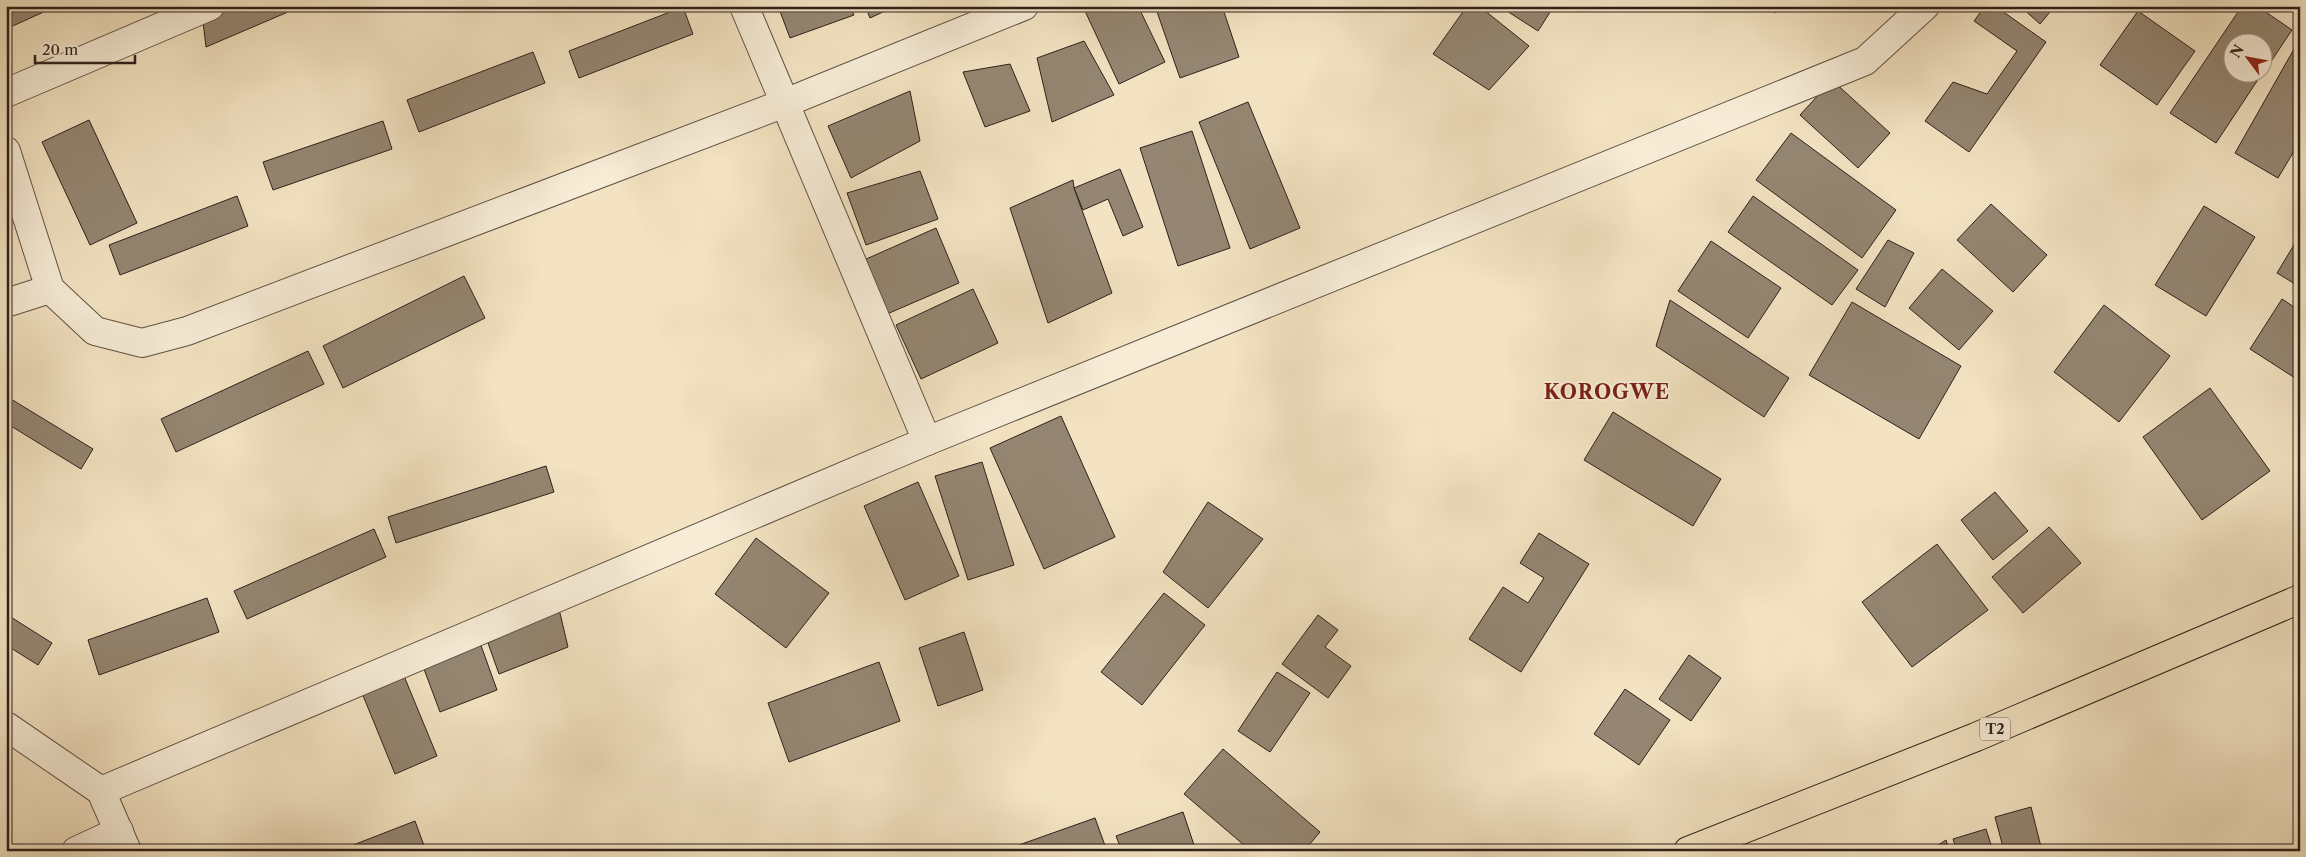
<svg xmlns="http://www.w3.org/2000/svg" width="2306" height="857" font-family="'Libre Caslon Text',serif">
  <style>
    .building { fill: #948672; stroke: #2e211c }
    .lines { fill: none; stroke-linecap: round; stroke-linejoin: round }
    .street-casing { stroke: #5f5246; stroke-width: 30 }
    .highway-casing { stroke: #2e211c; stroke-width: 30 }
    .street { stroke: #f7edd7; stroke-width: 28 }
    .highway { stroke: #f3e3c2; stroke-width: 28 }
    .labels { text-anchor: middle; stroke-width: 4; stroke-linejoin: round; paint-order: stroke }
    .shield { fill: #f7edd7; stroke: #6a5e54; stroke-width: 1 }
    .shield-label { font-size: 14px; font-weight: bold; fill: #2e211c }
    .district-label { font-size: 20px; font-weight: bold; letter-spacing: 1px; fill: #7a1f14; stroke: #f7edd7 }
  </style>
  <rect width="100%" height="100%" fill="#f3e3c2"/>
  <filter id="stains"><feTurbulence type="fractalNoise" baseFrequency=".004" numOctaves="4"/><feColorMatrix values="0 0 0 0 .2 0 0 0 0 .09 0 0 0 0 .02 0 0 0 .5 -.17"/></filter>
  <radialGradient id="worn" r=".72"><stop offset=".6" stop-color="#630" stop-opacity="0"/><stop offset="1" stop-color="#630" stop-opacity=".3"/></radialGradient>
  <!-- building -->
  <g class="building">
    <path d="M6,6H57L6,29Z"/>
    <path d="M218,6H302L206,47L202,13Z"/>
    <path d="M778,6H850L854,15L790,38Z"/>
    <path d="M865,6H896L870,18Z"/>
    <path d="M1096,6H1138L1165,62L1119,84L1085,11Z"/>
    <path d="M1155,6H1222L1239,57L1180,78Z"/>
    <path d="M1467,6H1479L1529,46L1489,90L1433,54Z"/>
    <path d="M1499,6H1554L1538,31Z"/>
    <path d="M1766,6H1779L1775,13Z"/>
    <path d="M1985,6H1995L2046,42L1969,152L1925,121L1953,82L1987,94L2017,51L1974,21Z"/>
    <path d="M2020,6H2055L2040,24Z"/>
    <path d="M2242,6H2257L2292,30L2264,72V42H2234V72H2263L2216,143L2170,113Z"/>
    <path d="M683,7L693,34L579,78L569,51Z"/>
    <path d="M2138,11L2195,51L2157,105L2100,65Z"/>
    <path d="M1084,41L1114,95L1052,122L1037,58Z"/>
    <path d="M2298,42L2300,43V141L2278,178L2235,153Z"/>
    <path d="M533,52L545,83L419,132L407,100Z"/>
    <path d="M1010,64L1030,111L985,127L963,72Z"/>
    <path d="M1832,80L1890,133L1858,168L1800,115Z"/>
    <path d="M910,91L920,141L851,178L828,126Z"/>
    <path d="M1248,102L1300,228L1250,249L1199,122Z"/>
    <path d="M89,120L137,223L90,245L42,142Z"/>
    <path d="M383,121L392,149L273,190L263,162Z"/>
    <path d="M1192,131L1230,248L1178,266L1140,148Z"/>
    <path d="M1791,133L1896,210L1862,258L1756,180Z"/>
    <path d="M1120,169L1143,227L1123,236L1108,199L1083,210L1074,188Z"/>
    <path d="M920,171L938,219L866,245L847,193Z"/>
    <path d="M1073,180L1074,188L1112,293L1048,323L1010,208Z"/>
    <path d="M237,196L248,226L120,275L109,245Z"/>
    <path d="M1753,196L1858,270L1832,305L1728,232Z"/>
    <path d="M1991,204L2047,255L2013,292L1957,240Z"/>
    <path d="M2204,206L2255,237L2206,316L2155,285Z"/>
    <path d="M936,228L959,283L887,314L864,260Z"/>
    <path d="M2300,235V287L2277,273Z"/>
    <path d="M1888,240L1914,253L1885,307L1856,289Z"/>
    <path d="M1711,241L1781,288L1748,338L1678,291Z"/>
    <path d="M1942,269L1993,311L1959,350L1909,308Z"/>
    <path d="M464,276L485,318L343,388L323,346Z"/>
    <path d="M973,289L998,343L921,379L896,325Z"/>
    <path d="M2282,299L2300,311V372L2295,378L2250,349Z"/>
    <path d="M1670,300L1789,378L1764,417L1656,346Z"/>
    <path d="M1852,302L1961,366L1919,439L1809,375Z"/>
    <path d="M2104,305L2170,356L2119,422L2054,372Z"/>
    <path d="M308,351L324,384L176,452L161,419Z"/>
    <path d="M2210,388L2270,471L2202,520L2143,437Z"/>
    <path d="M6,396L93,449L81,469L6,423Z"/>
    <path d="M1613,412L1721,479L1693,526L1584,460Z"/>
    <path d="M1061,416L1115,537L1044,569L990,448Z"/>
    <path d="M982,462L1014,565L968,580L935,476Z"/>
    <path d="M546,466L554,492L396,543L388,517Z"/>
    <path d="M918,482L959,576L905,600L864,506Z"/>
    <path d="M1995,492L2028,531L1993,560L1961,520Z"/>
    <path d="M1208,502L1263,539L1208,608L1163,572Z"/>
    <path d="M2049,527L2081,563L2023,613L1992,577Z"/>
    <path d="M374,529L386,557L247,619L234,591Z"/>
    <path d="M1539,533L1589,564L1521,672L1469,639L1503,587L1528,603L1544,578L1520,563Z"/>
    <path d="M756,538L829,593L786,648L715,594Z"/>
    <path d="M1937,544L1988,610L1912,667L1862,602Z"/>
    <path d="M1164,593L1205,625L1142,705L1101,672Z"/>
    <path d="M207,598L219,632L99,675L88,640Z"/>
    <path d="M559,609L568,647L499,674L488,643Z"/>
    <path d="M6,614L52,643L38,665L6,645Z"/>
    <path d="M1318,615L1338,630L1325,647L1351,666L1328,698L1282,664Z"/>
    <path d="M964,632L983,690L938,706L919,648Z"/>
    <path d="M479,640L497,690L440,712L421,661Z"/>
    <path d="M1689,655L1721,678L1691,721L1659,699Z"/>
    <path d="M879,662L900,721L789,762L768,703Z"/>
    <path d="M1277,672L1310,693L1270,752L1238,731Z"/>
    <path d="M404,676L437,756L395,774L362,693Z"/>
    <path d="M1625,689L1670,720L1639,765L1594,734Z"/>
    <path d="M1223,749L1320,832L1304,851H1251L1184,794Z"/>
    <path d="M2031,807L2042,851H2004L1995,817Z"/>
    <path d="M1183,812L1196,851H1122L1116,836Z"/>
    <path d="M1095,818L1107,851H1002Z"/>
    <path d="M415,821L426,851H349L348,847Z"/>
    <path d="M1986,829L1993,851H1957L1953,839Z"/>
    <path d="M1946,840L1949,851H1929Z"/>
  </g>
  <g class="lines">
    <defs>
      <g id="street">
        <path d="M744,6L927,441"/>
        <path d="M6,93L210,6"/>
        <path d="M6,151L50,289"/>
        <path d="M6,303L50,289L95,331L142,343L187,331L785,103L1024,6"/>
        <path d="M6,726L101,791L127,851"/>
        <path d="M101,791L927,441L1865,61L1925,6"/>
        <path d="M76,851L119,831"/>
      </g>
      <path id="highway" d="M1688,851L1976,737L2300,599"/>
    </defs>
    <!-- street casing -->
    <use href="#street" class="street-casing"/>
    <!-- highway casing -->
    <use href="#highway" class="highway-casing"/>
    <!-- street -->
    <use href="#street" class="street"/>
    <!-- highway -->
    <use href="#highway" class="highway"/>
  </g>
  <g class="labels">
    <!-- shield labels -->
    <rect class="shield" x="1980" y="717.5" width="30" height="23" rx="4"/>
    <g class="shield-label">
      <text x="1995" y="734">T2</text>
    </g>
    <!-- district labels -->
    <g class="district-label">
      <text x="1607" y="399">KOROGWE</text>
    </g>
  </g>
  <!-- margin -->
  <rect width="2306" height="857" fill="none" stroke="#f3e3c2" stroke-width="25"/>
  <rect x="8" y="8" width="2291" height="842" fill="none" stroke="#2e211c" stroke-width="2.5"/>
  <rect x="12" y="12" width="2281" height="832" fill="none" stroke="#2e211c"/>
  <!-- north arrow -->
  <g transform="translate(2248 58) rotate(302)"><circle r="24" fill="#f7edd7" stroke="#a79b8c"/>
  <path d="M0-4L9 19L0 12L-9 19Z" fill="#8f2418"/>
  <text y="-8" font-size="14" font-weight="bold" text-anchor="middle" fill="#2e211c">N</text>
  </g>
  <!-- scale -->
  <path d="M35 55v8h100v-8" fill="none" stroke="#2e211c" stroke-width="2.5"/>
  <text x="42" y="55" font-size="15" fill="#2e211c" stroke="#f7edd7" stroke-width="4" paint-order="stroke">20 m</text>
  <rect width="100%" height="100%" filter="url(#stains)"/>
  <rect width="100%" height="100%" fill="url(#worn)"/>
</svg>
